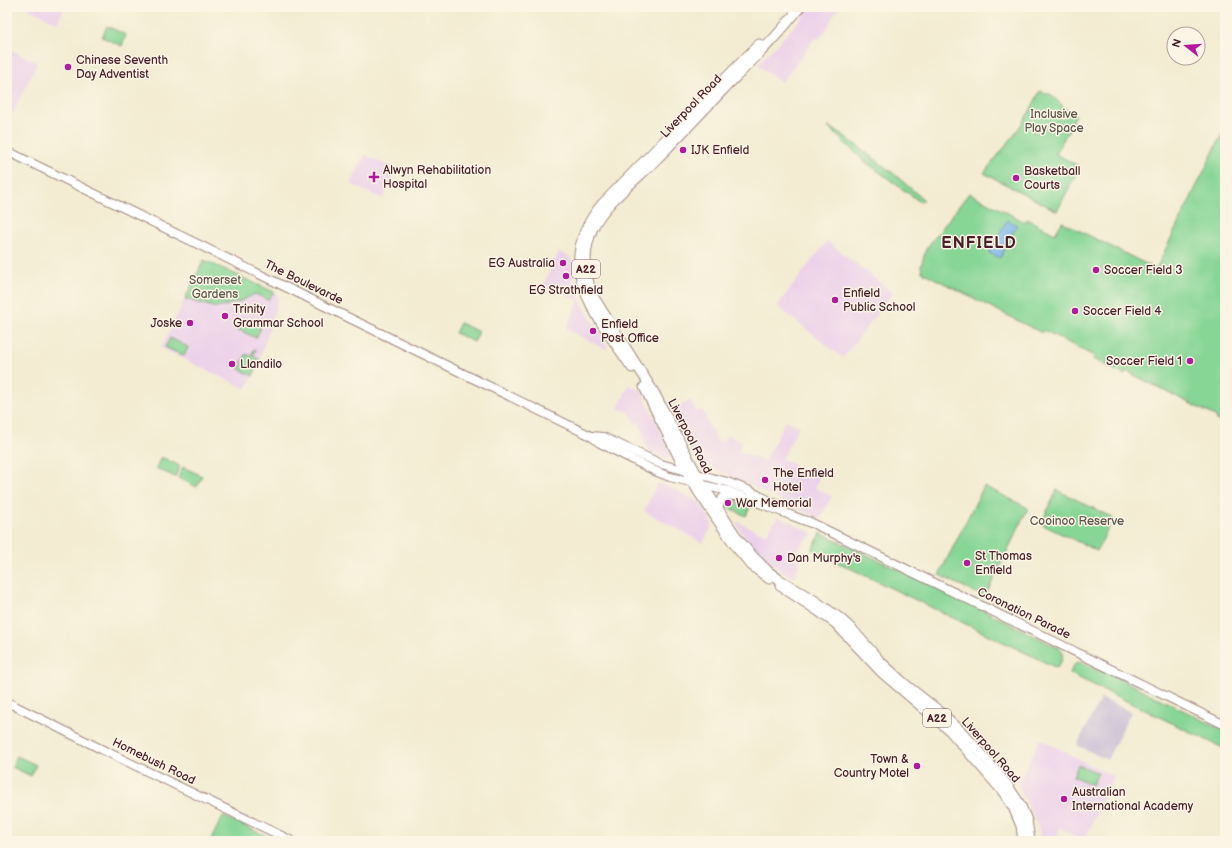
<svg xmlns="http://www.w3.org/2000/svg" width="1232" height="848" font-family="'Balsamiq Sans',sans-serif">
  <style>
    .built { fill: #ecd1ea }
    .industrial { fill: #cbbfd5 }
    .green { fill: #87d696; stroke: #687a60 }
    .water { fill: #76b6ea; stroke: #606a8a }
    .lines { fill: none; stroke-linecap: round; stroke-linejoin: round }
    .secondary-casing { stroke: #9e867e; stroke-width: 10 }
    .primary-casing { stroke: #9e867e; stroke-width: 10 }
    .trunk-casing { stroke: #9e867e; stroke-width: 11 }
    .secondary { stroke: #fff; stroke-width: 8 }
    .primary { stroke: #fff; stroke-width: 8 }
    .trunk { stroke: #fff; stroke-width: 9 }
    .poi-dot { fill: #b5179e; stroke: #fcf5e5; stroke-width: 1.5 }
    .labels { text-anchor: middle; stroke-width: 3; stroke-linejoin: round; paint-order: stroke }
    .shield { fill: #fcf5e5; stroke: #7f5f63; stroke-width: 1 }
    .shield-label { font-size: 11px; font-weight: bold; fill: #4a1f2b }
    .poi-label { font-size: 12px; fill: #4a1f2b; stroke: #fcf5e5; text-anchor: start }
    .street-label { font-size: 12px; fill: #4a1f2b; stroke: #fcf5e5 }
    .park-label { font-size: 12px; fill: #5c564b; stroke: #fcf5e5 }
    .district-label { font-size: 16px; font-weight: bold; letter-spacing: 1px; fill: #4a1f2b; stroke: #fcf5e5 }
  </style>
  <rect width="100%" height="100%" fill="#fcf5e5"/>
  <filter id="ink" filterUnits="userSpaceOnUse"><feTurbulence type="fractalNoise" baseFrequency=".025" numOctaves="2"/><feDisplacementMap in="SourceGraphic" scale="8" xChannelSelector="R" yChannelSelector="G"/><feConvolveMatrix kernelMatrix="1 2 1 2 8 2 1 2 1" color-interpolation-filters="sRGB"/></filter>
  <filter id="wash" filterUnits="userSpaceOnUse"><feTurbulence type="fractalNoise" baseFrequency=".012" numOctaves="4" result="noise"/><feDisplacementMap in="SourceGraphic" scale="16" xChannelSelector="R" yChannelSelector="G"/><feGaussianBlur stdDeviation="0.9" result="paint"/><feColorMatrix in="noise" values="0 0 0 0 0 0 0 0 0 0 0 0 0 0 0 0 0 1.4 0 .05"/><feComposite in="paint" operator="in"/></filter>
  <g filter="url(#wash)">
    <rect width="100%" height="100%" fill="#f3ecd2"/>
    <!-- built -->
    <g class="built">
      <path d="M26,7H65L57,23Z"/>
      <path d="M810,7H840L833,16L828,27L819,39L815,38L783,81L780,82L759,66V63L790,31Z"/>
      <path d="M7,48L37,63L7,125Z"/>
      <path d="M365,155L397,170L383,199L351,184Z"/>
      <path d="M827,241L893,293L843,358L777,306Z"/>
      <path d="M559,252L570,257L573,262L574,283L577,293L581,302L608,347L607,349H605L566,329L579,301L556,289L554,292L543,286Z"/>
      <path d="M204,260L274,292L279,296L258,366L246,389L161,348Z"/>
      <path d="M629,385L641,390L672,456L665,459L649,452L643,439L645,437L639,422L635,424L630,413L618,408Z"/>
      <path d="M690,400L697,412L702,410L716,440L723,442L727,435L742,442L738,451L764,462L786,420L799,426L782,459L820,477L815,488L832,496L820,519L695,459L670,410Z"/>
      <path d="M659,482L699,502L712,522V526L703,543L644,511L657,484Z"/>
      <path d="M778,516L814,534L803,542L799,550L803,555L794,577H790L763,557L741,532L736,523V521L766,535Z"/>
      <path d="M1040,739L1114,777L1084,841L1060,828L1055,841H1040L1039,828L1018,786Z"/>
    </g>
    <!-- industrial -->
    <path class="industrial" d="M1101,698L1131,712L1107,760L1077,745Z"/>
    <!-- green -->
    <g class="green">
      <path d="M107,26L126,35L122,46L102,37Z"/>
      <path d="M1040,91L1045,94H1050L1068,111L1076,115L1056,154L1080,167L1057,211L984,173L1015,134L1030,111Z"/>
      <path d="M828,127L839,132L893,173L924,200L920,202L863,160Z"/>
      <path d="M1225,128V425L1216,420L1217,417L1126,371L1125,375L1093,359L1094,356L1044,330L1042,333L922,272L921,266L926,249L969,193L1025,222L1027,219L1055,234L1062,222L1156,269Z"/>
      <path d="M204,260L274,292L268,300L255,294L241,301L217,308L185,299Z"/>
      <path d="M243,319L261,328L256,338L237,329Z"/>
      <path d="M460,323L479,332L474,342L455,333Z"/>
      <path d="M170,338L188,347L184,356L165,347Z"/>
      <path d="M254,349L256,350L253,356L260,360L253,376L239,369L246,354L251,356Z"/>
      <path d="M161,457L180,466L175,477L156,468Z"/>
      <path d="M183,467L202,476L197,487L178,478Z"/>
      <path d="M984,486L1028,508L985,597L939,575Z"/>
      <path d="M1057,490L1113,518L1097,551L1041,524Z"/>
      <path d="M728,499L751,505L746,516L731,509V508L726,505L725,500Z"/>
      <path d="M821,533L971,604L1062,650C1064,657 1061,663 1057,668L812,550Z"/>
      <path d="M1076,662L1082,663L1098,671L1102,670L1225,731V749L1073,675L1070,673Z"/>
      <path d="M17,756L36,765L31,776L12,767Z"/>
      <path d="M1078,765L1098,773L1092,785L1073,776Z"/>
      <path d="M223,816L277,841H210Z"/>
    </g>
    <!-- water -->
    <path class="water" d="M1007,220L1017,225L1000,258L989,253Z"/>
  </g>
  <g filter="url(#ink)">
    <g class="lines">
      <defs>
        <path id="secondary" d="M7,702L103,750L292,841"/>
        <g id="primary">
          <path d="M7,151L591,436L600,443L655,471L670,477L728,491L811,523"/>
          <path d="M591,436L603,437L661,464L727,482L748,490L784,508"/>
          <path d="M718,510C721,496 723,495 736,496"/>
          <path d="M808,521L1225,725"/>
        </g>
        <g id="trunk">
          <path d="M800,7C779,35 751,62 726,87C701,113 677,139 652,164C633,183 605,203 593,228C583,251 584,273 593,296L655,394L702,484L738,539L749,552L768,571L780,580L814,600L841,619L853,630L880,661L905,684L942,713L963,733L987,760L1008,786L1020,804L1027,820L1030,841"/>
          <path d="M632,368C596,314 550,266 602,204L759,44"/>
          <path d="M644,387L683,466L699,493L736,547L752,566L769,579"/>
          <path d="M780,586L818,611L835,623L881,672L950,731L1003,792L1013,807L1021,826L1023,841"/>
        </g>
      </defs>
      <!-- secondary casing -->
      <use href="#secondary" class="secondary-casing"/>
      <!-- primary casing -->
      <use href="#primary" class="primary-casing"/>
      <!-- trunk casing -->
      <use href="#trunk" class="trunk-casing"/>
      <!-- secondary -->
      <use href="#secondary" class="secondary"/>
      <!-- primary -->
      <use href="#primary" class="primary"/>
      <!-- trunk -->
      <use href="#trunk" class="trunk"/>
    </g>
  </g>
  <!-- markers -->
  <g class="poi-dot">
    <circle cx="68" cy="67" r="4"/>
    <circle cx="683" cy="150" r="4"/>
    <path d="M372 171h4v4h4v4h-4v4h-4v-4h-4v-4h4z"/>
    <circle cx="1016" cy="178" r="4"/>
    <circle cx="563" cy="263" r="4"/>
    <circle cx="1096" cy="270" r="4"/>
    <circle cx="566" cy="276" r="4"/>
    <circle cx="835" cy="300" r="4"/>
    <circle cx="1075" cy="311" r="4"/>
    <circle cx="225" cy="316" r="4"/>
    <circle cx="190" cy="323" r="4"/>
    <circle cx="593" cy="331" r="4"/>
    <circle cx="1190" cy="361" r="4"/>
    <circle cx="232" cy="364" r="4"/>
    <circle cx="765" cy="480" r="4"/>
    <circle cx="728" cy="503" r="4"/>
    <circle cx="779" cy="558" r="4"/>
    <circle cx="967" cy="563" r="4"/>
    <circle cx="917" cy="766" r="4"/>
    <circle cx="1064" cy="799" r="4"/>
  </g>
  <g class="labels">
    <!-- shield labels -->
    <g class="shield">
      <rect x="572" y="260" width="28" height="18" rx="3"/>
      <rect x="923" y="709" width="28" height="18" rx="3"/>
    </g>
    <g class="shield-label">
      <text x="586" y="273">A22</text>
      <text x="937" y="722">A22</text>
    </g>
    <!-- poi labels -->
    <g class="poi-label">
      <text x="76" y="64">Chinese Seventh<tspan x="76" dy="14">Day Adventist</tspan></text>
      <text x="691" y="154">IJK Enfield</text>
      <text x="383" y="174">Alwyn Rehabilitation<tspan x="383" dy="14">Hospital</tspan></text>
      <text x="1024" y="175">Basketball<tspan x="1024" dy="14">Courts</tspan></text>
      <text x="555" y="267" text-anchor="end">EG Australia</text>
      <text x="1104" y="274">Soccer Field 3</text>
      <text x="566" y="294" text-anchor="middle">EG Strathfield</text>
      <text x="843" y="297">Enfield<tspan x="843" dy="14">Public School</tspan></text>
      <text x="233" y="313">Trinity<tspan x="233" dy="14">Grammar School</tspan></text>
      <text x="1083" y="315">Soccer Field 4</text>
      <text x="182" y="327" text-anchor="end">Joske</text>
      <text x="601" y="328">Enfield<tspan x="601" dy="14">Post Office</tspan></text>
      <text x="1182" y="365" text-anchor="end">Soccer Field 1</text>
      <text x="240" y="368">Llandilo</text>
      <text x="773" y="477">The Enfield<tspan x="773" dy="14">Hotel</tspan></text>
      <text x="736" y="507">War Memorial</text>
      <text x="975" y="560">St Thomas<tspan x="975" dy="14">Enfield</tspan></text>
      <text x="787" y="562">Dan Murphy's</text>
      <text x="909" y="763" text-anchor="end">Town &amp;<tspan x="909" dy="14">Country Motel</tspan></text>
      <text x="1072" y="796">Australian<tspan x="1072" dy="14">International Academy</tspan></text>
    </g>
    <!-- street labels -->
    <g class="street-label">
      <text transform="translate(691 106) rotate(-46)" y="4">Liverpool Road</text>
      <text transform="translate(304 282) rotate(26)" y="4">The Boulevarde</text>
      <text transform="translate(690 436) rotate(63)" y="4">Liverpool Road</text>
      <text transform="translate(1024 613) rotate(26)" y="4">Coronation Parade</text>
      <text transform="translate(991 750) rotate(49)" y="4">Liverpool Road</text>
      <text transform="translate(154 761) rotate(26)" y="4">Homebush Road</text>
    </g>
    <!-- park labels -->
    <g class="park-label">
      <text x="1054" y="118">Inclusive<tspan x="1054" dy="14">Play Space</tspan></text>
      <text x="215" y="284">Somerset<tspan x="215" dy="14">Gardens</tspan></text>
      <text x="1077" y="525">Cooinoo Reserve</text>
    </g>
    <!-- district labels -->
    <g class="district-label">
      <text x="979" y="248">ENFIELD</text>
    </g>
  </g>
  <!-- margin -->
  <rect width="1232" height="848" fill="none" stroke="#fcf5e5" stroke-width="24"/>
  <!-- north arrow -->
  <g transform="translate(1186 46) rotate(287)"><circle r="19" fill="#fcf5e5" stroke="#b59f9b"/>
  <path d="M0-3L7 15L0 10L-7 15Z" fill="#b5179e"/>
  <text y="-6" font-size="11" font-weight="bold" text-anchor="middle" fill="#4a1f2b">N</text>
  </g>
</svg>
